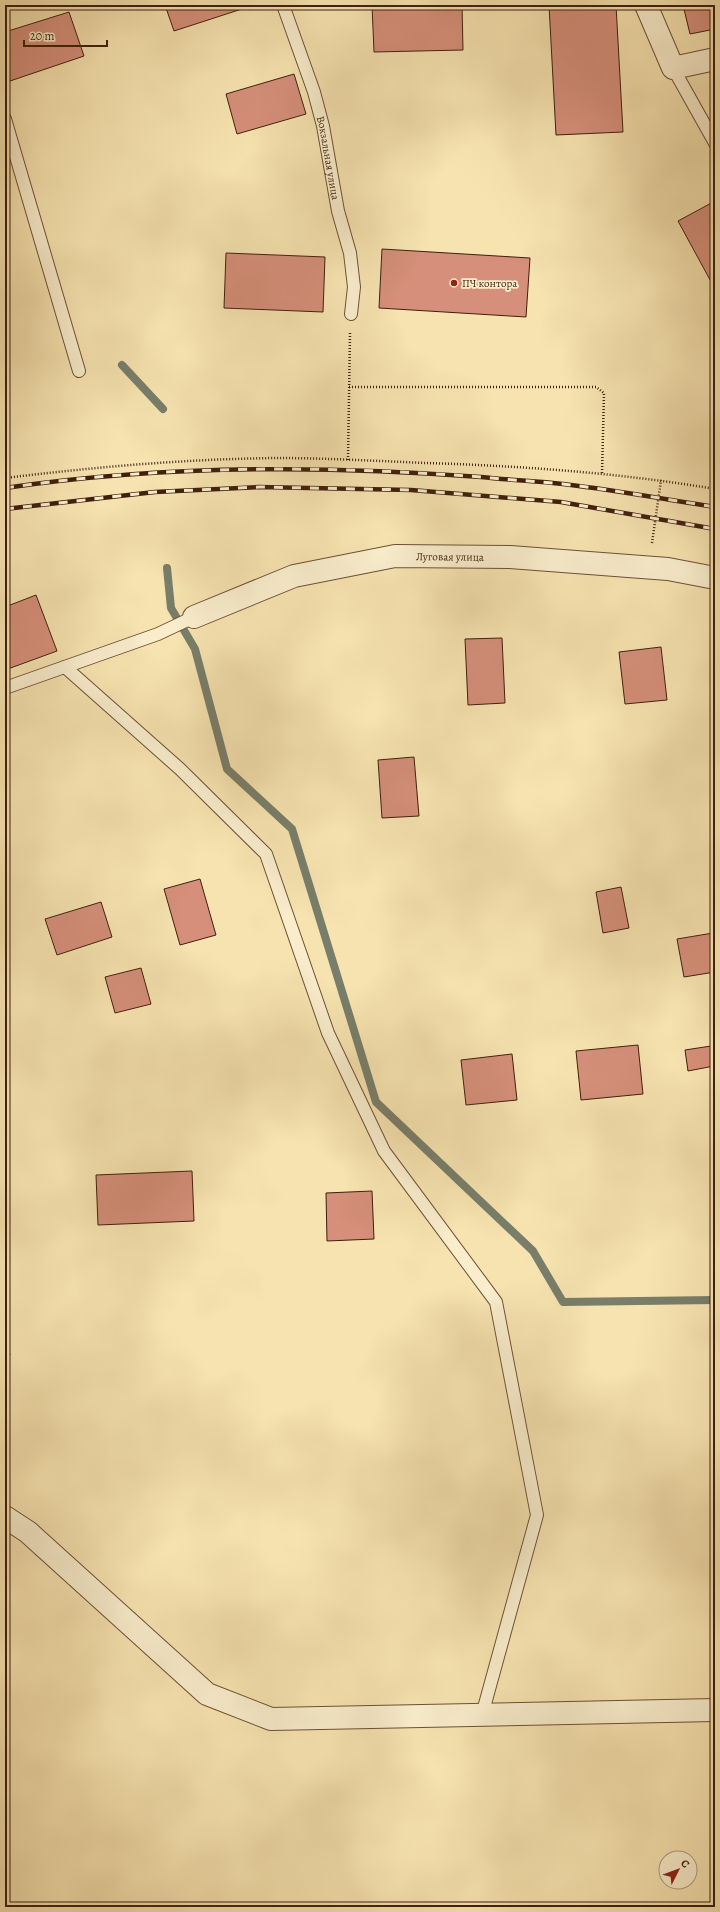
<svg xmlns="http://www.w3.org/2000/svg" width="720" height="1912" font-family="Alegreya,serif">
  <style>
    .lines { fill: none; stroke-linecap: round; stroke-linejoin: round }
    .stream { stroke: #787e6a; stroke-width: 8 }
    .building { fill: #d58f7a; stroke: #401f0e }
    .service-casing { stroke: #6e5036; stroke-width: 14 }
    .minor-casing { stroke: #6e5036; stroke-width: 24 }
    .path { stroke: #401f0e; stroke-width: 2.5; stroke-dasharray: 1 2; stroke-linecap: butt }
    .service { stroke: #f9edcc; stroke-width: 12 }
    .minor { stroke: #f9edcc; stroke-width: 22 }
    .rail-casing { stroke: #401f0e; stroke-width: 4.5 }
    .rail { stroke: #f9edcc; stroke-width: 3; stroke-dasharray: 9; stroke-linecap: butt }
    .poi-dot { fill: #8f2418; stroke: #f9edcc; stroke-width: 1.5 }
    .labels { text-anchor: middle; stroke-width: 3.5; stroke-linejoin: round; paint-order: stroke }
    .street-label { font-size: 11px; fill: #401f0e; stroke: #f9edcc }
    .poi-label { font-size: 11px; fill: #401f0e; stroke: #f9edcc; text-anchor: start }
  </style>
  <rect width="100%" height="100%" fill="#f6e3b0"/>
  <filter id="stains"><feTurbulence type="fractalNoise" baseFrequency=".005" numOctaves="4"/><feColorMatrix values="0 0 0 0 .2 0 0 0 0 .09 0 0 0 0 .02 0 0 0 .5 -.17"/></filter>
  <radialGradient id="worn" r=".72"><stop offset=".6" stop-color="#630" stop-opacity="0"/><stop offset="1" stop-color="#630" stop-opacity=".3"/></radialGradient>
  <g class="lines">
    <!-- stream -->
    <g class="stream">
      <path d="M122,365L163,409"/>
      <path d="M167,568L171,608L195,649L227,769L292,829L376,1102L533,1251L563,1302L715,1300"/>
    </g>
  </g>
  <!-- building -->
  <g class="building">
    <path d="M165,5H247L248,7L174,31Z"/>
    <path d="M372,5H462L463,50L374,52Z"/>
    <path d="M549,5H616L623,132L556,135Z"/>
    <path d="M683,5H715V29L690,34Z"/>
    <path d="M69,12L84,56L10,81L5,67V32Z"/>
    <path d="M294,74L306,114L237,134L226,94Z"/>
    <path d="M715,201V289L678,221Z"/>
    <path d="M382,249L530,258L526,317L379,308Z"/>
    <path d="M226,253L325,257L323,312L224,308Z"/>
    <path d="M36,595L57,651L5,670V607Z"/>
    <path d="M502,638L505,703L468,705L465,639Z"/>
    <path d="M661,647L667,700L625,704L619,652Z"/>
    <path d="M414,757L419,816L382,818L378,760Z"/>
    <path d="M200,879L216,935L180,945L164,889Z"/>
    <path d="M621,887L629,928L603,933L596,892Z"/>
    <path d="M101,902L112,937L57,955L45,919Z"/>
    <path d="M713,933L715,947V972L684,977L677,939Z"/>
    <path d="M141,968L151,1004L115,1013L105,977Z"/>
    <path d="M638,1045L643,1094L581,1100L576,1051Z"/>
    <path d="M711,1046L714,1066L688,1071L685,1050Z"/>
    <path d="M512,1054L517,1100L466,1105L461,1060Z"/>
    <path d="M192,1171L194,1221L98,1225L96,1175Z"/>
    <path d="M372,1191L374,1239L327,1241L326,1193Z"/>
    <path d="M5,1335L10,1355L5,1356Z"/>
  </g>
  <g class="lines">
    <defs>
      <g id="service">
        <path id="s1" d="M283,5L314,92L323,126L338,211L350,253L354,287L351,314"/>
        <path d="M673,68L715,143"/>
        <path d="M5,119L79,371"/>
        <path d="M65,667L180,769L266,854L328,1033L384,1151L496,1302L537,1515L482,1715"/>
        <path d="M5,688L158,634L194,617"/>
      </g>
      <g id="minor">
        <path d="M646,5L673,68L715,59"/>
        <path id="s2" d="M194,617L294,576L395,556L510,557L668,569L715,578"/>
        <path d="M5,1517L28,1532L207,1694L271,1719L715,1710"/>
      </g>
    </defs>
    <!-- service casing -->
    <use href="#service" class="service-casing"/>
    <!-- minor casing -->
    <use href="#minor" class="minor-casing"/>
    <!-- path -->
    <g class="path">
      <path d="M349,387H596L604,393L602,474"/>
      <path d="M348,460L350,333"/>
      <path d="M5,478C95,467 186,459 276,458C326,458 377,461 427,463C523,466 620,473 715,489"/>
      <path d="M652,543L661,480"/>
    </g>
    <!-- service -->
    <use href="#service" class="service"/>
    <!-- minor -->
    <use href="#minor" class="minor"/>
    <defs>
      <g id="rail">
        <path d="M5,488C162,465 323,465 481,477C508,480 535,481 563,484C614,490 664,499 715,507"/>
        <path d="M5,509L155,492L259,487L411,490L561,502L715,529"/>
      </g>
    </defs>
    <!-- rail casing -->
    <use href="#rail" class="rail-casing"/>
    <!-- rail -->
    <use href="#rail" class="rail"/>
  </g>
  <!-- markers -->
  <circle class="poi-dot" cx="454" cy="283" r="4"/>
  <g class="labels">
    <!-- street labels -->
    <g class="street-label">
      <text dy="4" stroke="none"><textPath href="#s1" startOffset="160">Вокзальная улица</textPath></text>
      <text dy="4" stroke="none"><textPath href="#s2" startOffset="266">Луговая улица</textPath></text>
    </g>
    <!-- poi labels -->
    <g class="poi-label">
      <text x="462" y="287">ПЧ контора</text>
    </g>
  </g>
  <!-- margin -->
  <rect width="720" height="1912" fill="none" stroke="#f6e3b0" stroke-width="20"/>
  <rect x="6" y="6" width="708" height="1900" fill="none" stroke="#401f0e" stroke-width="2"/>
  <rect x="10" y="10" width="700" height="1892" fill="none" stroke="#401f0e"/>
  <!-- north arrow -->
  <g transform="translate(678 1870) rotate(48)"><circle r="19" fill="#f9edcc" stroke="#af9b80"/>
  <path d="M0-3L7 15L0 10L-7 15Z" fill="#8f2418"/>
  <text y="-6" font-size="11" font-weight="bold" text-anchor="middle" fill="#401f0e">С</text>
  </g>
  <!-- scale -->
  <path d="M24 40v6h83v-6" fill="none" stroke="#401f0e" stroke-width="2"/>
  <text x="30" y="40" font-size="12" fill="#401f0e" stroke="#f9edcc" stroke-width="3" paint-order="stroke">20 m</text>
  <rect width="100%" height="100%" filter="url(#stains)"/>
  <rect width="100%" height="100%" fill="url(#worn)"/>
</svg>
